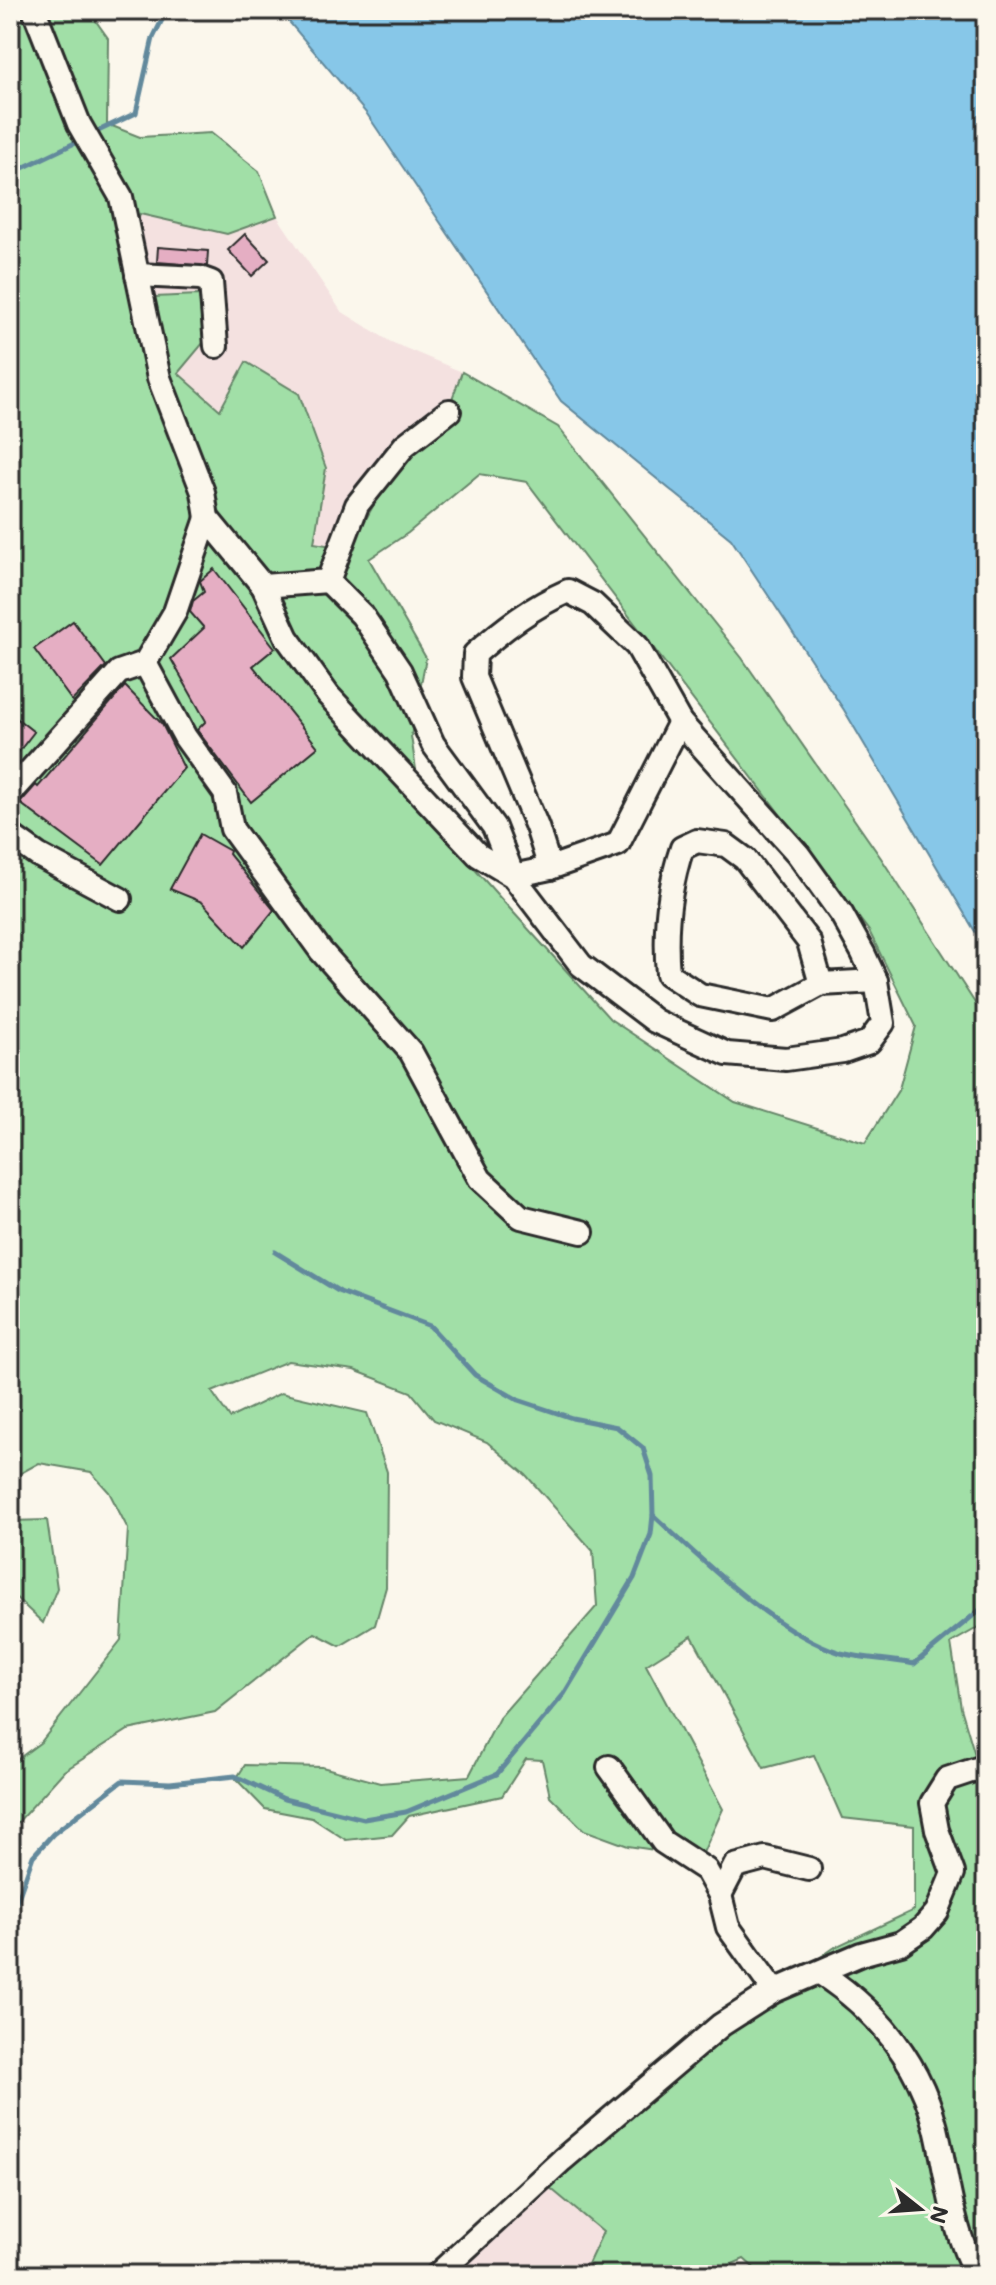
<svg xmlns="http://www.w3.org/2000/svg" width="996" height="2285" font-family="Mali,sans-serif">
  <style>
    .built { fill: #f4e1e0 }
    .green { fill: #a1dfa7; stroke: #668569; stroke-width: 2; fill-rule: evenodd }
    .water { fill: #87c7e8; stroke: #62899c; stroke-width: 2 }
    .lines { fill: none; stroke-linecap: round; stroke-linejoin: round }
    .stream { stroke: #62899c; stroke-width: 5 }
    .building { fill: #e5aec3; stroke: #2b2b2b; stroke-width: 2 }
    .minor-casing { stroke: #2b2b2b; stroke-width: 28 }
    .minor { stroke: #fbf7ec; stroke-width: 22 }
  </style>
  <rect width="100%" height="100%" fill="#fbf7ec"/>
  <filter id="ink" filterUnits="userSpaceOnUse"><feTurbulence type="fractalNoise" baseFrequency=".0125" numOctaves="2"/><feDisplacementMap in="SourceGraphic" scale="16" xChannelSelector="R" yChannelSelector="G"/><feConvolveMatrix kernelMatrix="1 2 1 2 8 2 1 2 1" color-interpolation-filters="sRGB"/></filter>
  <g filter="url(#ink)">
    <!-- built -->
    <g class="built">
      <path d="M140,213L227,234L277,216L341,311L391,342L462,372L446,415L350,550L314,543L326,468L246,362L221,410L178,373L154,297L130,251Z"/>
      <path d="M549,2187L603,2232L588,2264L600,2275H448Z"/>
    </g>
    <!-- green -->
    <g class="green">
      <path d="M10,10H88L108,38L107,124L140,137L211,133L259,171L277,216L227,234L140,214L130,251L154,297L199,295L204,342L178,373L220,410L246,362L299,394L326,468L314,543L350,549L381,491L446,415L462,372L558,427L742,658L881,858L986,1020V1623L951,1643L961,1708L986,1792V2275H762L744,2259L707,2275H600L588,2264L603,2232L549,2187L697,2047L752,2005L835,1947L914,1910V1826L842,1818L814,1755L764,1768L692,1636L646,1665L723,1809L697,1866L661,1851L628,1846L584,1830L550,1796L542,1760L526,1759L502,1796L409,1816L392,1835L346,1840L312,1818L265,1809L236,1779L245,1765L322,1767L380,1783L469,1776L499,1718L597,1606L593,1551L526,1475L487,1442L434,1420L411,1392L354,1370L288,1361L212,1392L230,1418L281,1393L367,1413L387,1472L386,1587L375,1625L340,1646L315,1633L215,1712L128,1730L64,1771L10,1831V1765L41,1742L121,1640L128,1529L109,1492L91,1472L39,1463L10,1479ZM479,474L527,482L869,931L916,1026L899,1089L865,1143L735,1102L610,1019L503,901L422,810L411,736L426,658L369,559L408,533Z"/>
      <path d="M47,1520L57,1588L43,1623L10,1592V1521Z"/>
    </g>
    <!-- water -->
    <path class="water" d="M279,10H986V950L844,710L731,539L561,401L367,114Z"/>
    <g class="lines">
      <!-- stream -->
      <g class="stream">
        <path d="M94,133L136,113L153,38L167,10"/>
        <path d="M10,174L81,140"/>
        <path d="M275,1252L340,1292L430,1326L475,1375L518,1400L572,1418L617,1427L643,1448L652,1476L653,1515C702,1560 777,1634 841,1653C864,1659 890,1659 914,1664L986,1605"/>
        <path d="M10,1921L33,1856L53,1834L122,1781L170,1783L235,1776L284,1799L364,1819L406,1812L497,1774L564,1694L634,1578L651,1534L653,1515"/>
      </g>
    </g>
    <!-- building -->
    <g class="building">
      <path d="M245,234L269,260L252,276L228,250Z"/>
      <path d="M158,247L208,251L207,266L157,262Z"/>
      <path d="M214,569L275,648L253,666L318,747L251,802L197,730L206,721L171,659L204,628L190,612L193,601L204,592L200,581Z"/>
      <path d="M73,621L106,666L72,701L34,649Z"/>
      <path d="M125,686L162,724L184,768L103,865L20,803L36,785L38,787Z"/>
      <path d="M10,713L34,732L10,763Z"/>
      <path d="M200,834L230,851L229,854L274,910L244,947L202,902L170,889Z"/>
    </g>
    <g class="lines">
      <defs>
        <g id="minor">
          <path d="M34,10L79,124L121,197L159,378L203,492L207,518L263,586L287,638L328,695L478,855L513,876L581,965L655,1021L727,1054L786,1059L843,1051L869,1042L883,1023L876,981L863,953L842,915L798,854L680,722L637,646L593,604L568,591C532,607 504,628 475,654L474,677L537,827L550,868L513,876L494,827L433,744L400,671L362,615L328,581"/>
          <path d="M137,275L200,278L211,282L216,346"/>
          <path d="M263,586L328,581L357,505L405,445L449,411"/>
          <path d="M145,663L185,737L225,793L232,829L321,951L411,1052L480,1179L521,1217L582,1232"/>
          <path d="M10,793L119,672L145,663L175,612L207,518"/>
          <path d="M10,835L38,855L120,899"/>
          <path d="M550,868L618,844L680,722"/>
          <path d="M821,984L773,1010L700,995L668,974C664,930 668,890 682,848L697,841L726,845L745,859L809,942L821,984L876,981"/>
          <path d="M609,1767L663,1842L706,1870L720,1895L728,1927L774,1991"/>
          <path d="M720,1895L735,1866L765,1858L809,1869"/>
          <path d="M822,1974C877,2011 919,2061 936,2128C948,2178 951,2229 977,2275"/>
          <path d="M437,2275L562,2160L721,2025L774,1991L861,1954L901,1943L923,1928L937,1912L953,1873L937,1830L932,1803L947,1779L986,1766"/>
        </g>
      </defs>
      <!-- minor casing -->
      <use href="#minor" class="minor-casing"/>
      <!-- minor -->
      <use href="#minor" class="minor"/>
    </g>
  </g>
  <!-- margin -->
  <rect width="996" height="2285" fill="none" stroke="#fbf7ec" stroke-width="40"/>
  <rect x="20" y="20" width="956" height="2245" fill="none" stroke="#2b2b2b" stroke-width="3" filter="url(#ink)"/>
  <!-- north arrow -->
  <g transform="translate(920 2209) rotate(107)" stroke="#fbf7ec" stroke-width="6" paint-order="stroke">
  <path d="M0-6L14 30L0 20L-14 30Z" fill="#2b2b2b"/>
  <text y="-12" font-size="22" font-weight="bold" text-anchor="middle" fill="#2b2b2b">N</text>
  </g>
</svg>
